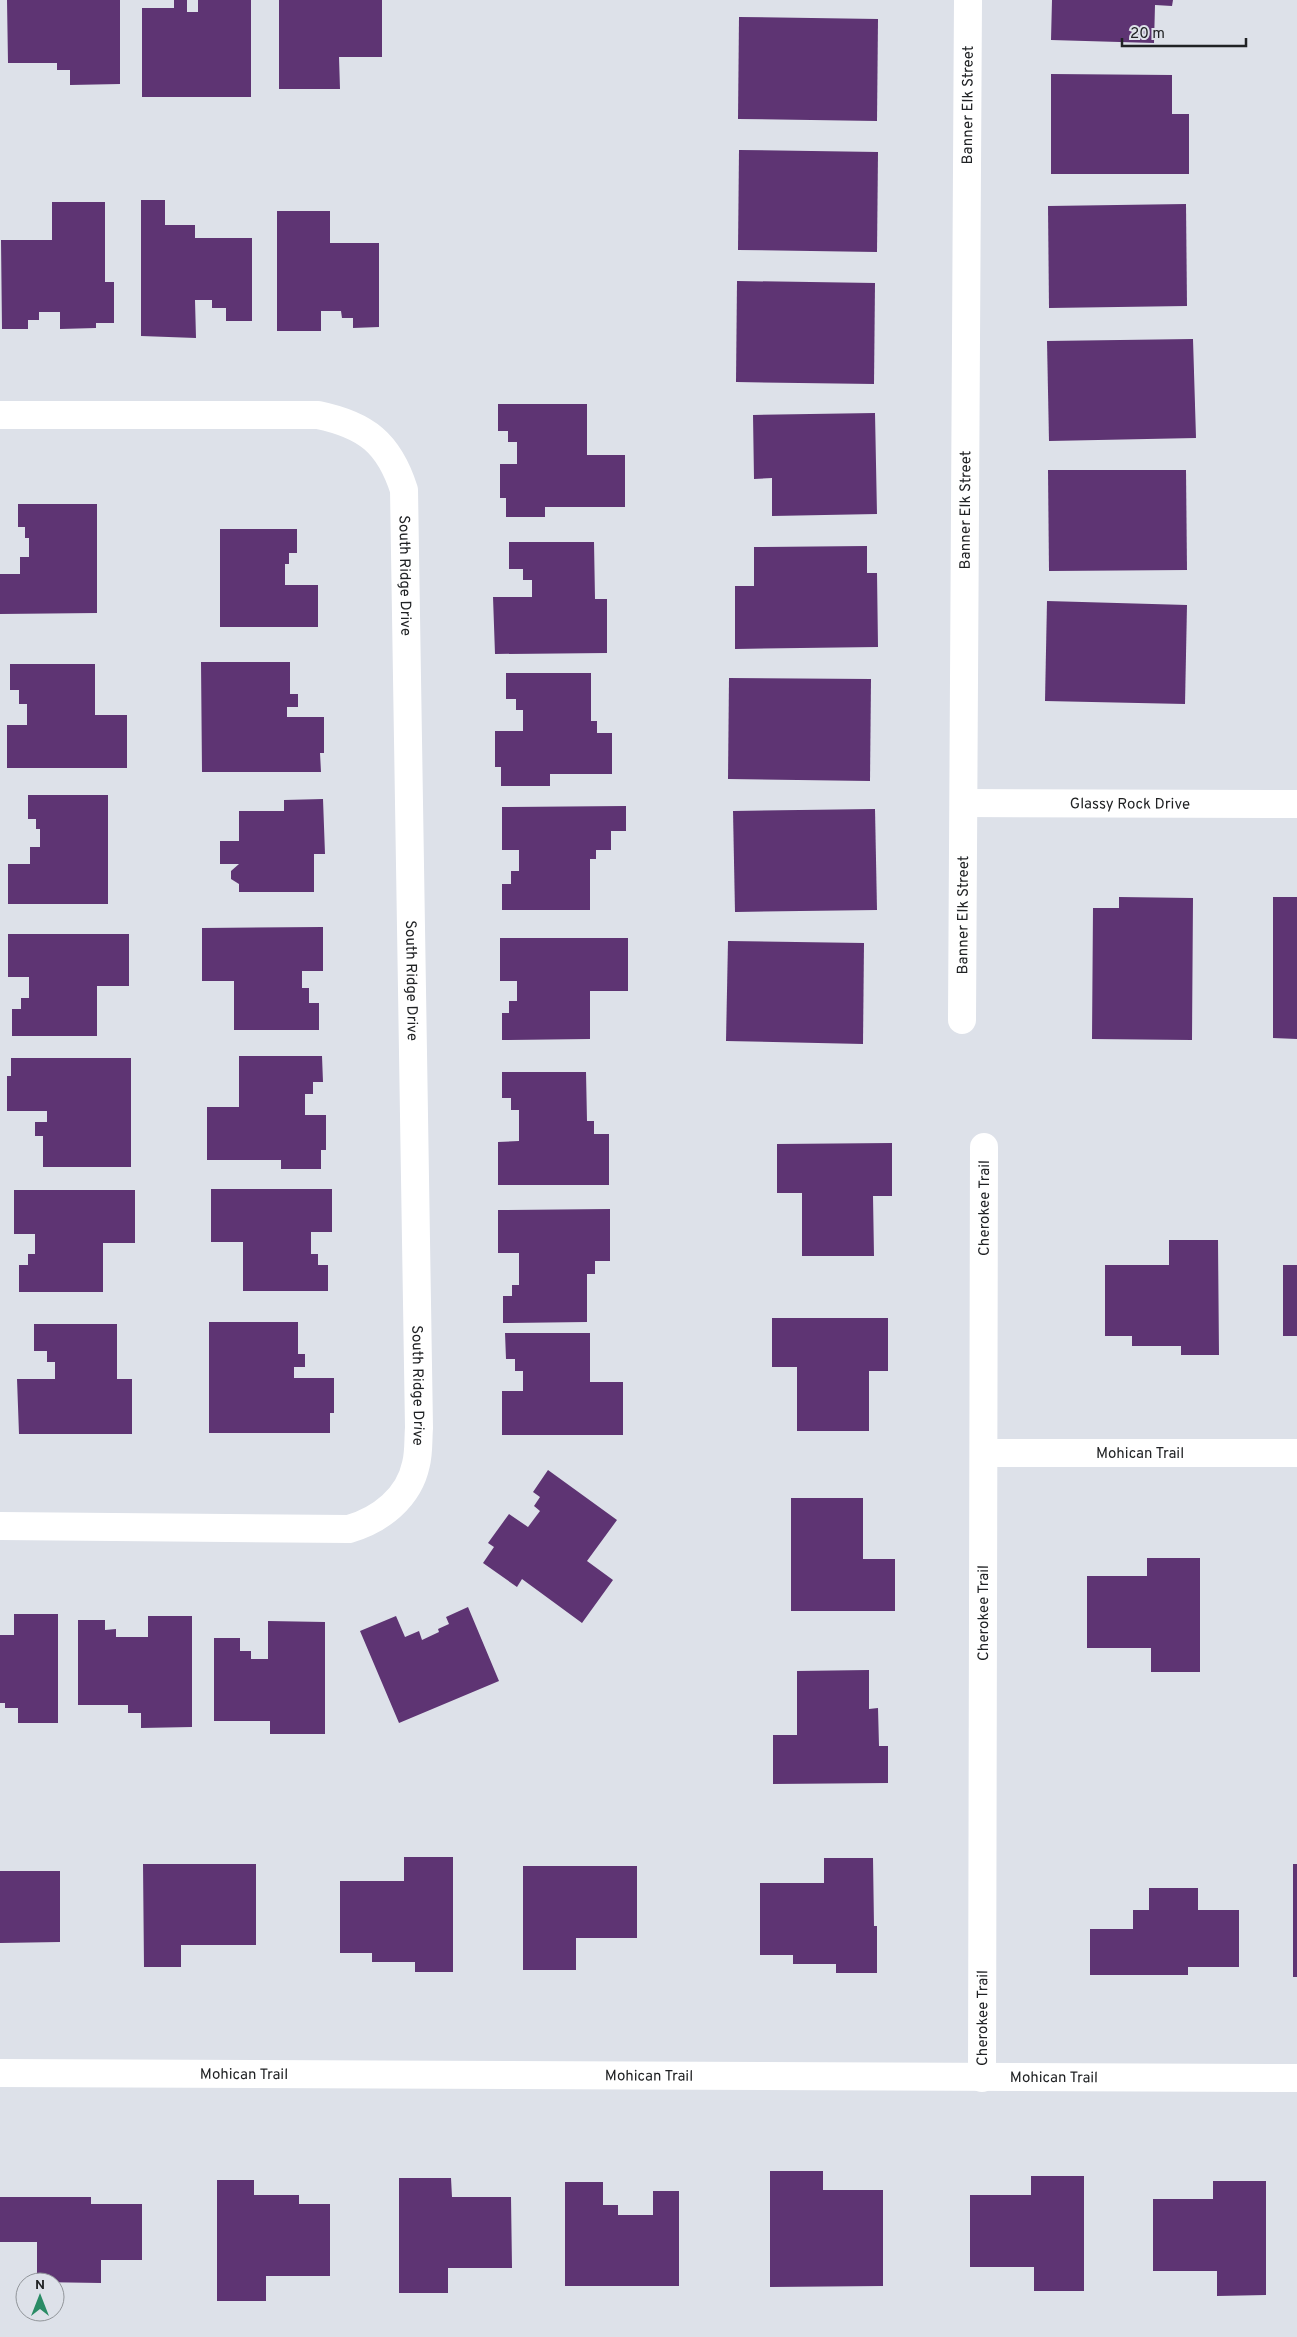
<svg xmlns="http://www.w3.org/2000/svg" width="1297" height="2337" font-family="Overpass,sans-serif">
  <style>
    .building { fill: #5e3473 }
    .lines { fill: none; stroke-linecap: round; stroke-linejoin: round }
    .minor { stroke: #fff; stroke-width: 28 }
    .labels { text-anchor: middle; stroke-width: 5; stroke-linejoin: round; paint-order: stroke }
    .street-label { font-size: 15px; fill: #202224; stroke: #dde1e9 }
  </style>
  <rect width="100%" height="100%" fill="#dde1e9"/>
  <!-- building -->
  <g class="building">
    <path d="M7,0H120V84L70,85V70H57V63H8Z"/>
    <path d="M174,0H187V12H198V0H251V97H142V8H174Z"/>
    <path d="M279,0H382V57H339L340,89H279Z"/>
    <path d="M1052,0H1173L1172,6L1155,5L1154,43L1051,40Z"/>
    <path d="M739,17L878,19L877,121L738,119Z"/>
    <path d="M1051,74L1172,75V114H1189V174H1051Z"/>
    <path d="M739,150L878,152L877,252L738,250Z"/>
    <path d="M141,200H165V225H195V238H252V321H226V308H212V300H195L196,338L141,336Z"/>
    <path d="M52,202H105V282H114V323H96V328L60,329V312H39V320H28V329H2L1,240H52Z"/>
    <path d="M1186,204L1187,306L1049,308L1048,206Z"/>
    <path d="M277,211H330V243H379V327L353,328V318H342L341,311H321V331H277Z"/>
    <path d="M737,281L875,283L874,384L736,382Z"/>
    <path d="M1193,339L1196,438L1049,441L1047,341Z"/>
    <path d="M498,404H587V455H625V507H545V517H506V498H500V464H517V442H508V431H498Z"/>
    <path d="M875,413L877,514L772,516V478L754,479L753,415Z"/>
    <path d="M1048,470H1186L1187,570L1049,571Z"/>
    <path d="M18,504H97V613L0,614V574H20V557H29V538H25V527H18Z"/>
    <path d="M220,529H297V553H289V564H285V585H318V627H220Z"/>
    <path d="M509,542H594L595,599H607V653L495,654L493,597H532V580H523V569H509Z"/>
    <path d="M867,546V573H877L878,647L735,649V586H754V547Z"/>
    <path d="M1047,601L1187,605L1185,704L1045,701Z"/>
    <path d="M201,662H290V694H298V707H287V717H324V753H320L321,772H202Z"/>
    <path d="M10,664H95V715H127V768H7V725H27V704H19V690H10Z"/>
    <path d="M506,673H591V721H597V733H612V774H550V786H501V767H495V731H523V710H516V699H506Z"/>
    <path d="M729,678L871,679L870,781L728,779Z"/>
    <path d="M28,795H108V904H8V864H30V847H40V829H36V819H28Z"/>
    <path d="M323,799L325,854H314V892H239V884L231,879V871L239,864H220V841H239V811H284V800Z"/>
    <path d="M626,806V831H611V850H596V859H590V910H502V884H511V871H519V850H502V807Z"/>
    <path d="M875,809L877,910L735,912L733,811Z"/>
    <path d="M1119,897L1193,898L1192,1040L1092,1039L1093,908H1119Z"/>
    <path d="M1273,897H1297V1039L1273,1038Z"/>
    <path d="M323,927V971H302V988H309V1003H319V1030H234V981H202V928Z"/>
    <path d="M8,934H129V986H97V1036H12V1009H21V998H29V977H8Z"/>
    <path d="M500,938H628V991H590V1039L502,1040V1013H509V1001H517V981H500Z"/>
    <path d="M728,941L864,943L863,1044L726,1041Z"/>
    <path d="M239,1056H322L323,1082H313V1094H305V1115H326V1150H321V1169H281V1160H207V1107H239Z"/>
    <path d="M11,1058H131V1167H43V1136H35V1122H47V1111H7V1076H11Z"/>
    <path d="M502,1072H586L587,1121H594V1134H609V1185H498V1142L519,1141V1110H511V1098H502Z"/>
    <path d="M892,1143V1196H873L874,1256H802V1193H777V1144Z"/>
    <path d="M211,1189H332V1232H311V1254H318V1265H328V1291H243V1242H211Z"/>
    <path d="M14,1190H135V1243H103V1292H19V1265H28V1254H35V1234H14Z"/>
    <path d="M610,1209V1261H595V1274H587V1322L503,1323V1296H512V1285H519V1253H498V1210Z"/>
    <path d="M1169,1240H1218L1219,1355H1181V1346H1132V1336H1105V1265H1169Z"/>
    <rect x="1283" y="1265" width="14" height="71"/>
    <path d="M772,1318H888V1371H869V1431H797V1367H772Z"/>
    <path d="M209,1322H298V1354H305V1367H294V1378H334V1413H330V1433H209Z"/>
    <path d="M34,1324H117V1379H132V1434H19L17,1379H55V1362H47V1351H34Z"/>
    <path d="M505,1333H590V1382H623V1435H502V1391H523V1371H515V1359H506Z"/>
    <path d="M548,1470L617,1520L587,1561L613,1580L582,1623L522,1579L517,1587L483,1563L494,1547L488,1543L509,1514L528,1527L540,1511L534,1506L540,1497L533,1492Z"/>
    <path d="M791,1498H863V1559H895V1611H791Z"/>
    <path d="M1147,1558H1200V1672H1151V1648H1087V1576H1147Z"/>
    <path d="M468,1607L499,1681L399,1723L360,1631L396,1616L405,1637L419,1631L422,1640L439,1632L438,1629L449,1624L446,1617Z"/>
    <path d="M14,1614H58V1723H18V1708H5V1703H0V1635H14Z"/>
    <path d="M148,1616H192V1727L141,1728V1713H128V1705H78V1620H105V1630L116,1629V1637H148Z"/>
    <path d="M268,1621L325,1622V1734H270V1721H214V1638H240V1651H251V1659H268Z"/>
    <path d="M869,1670V1709L878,1708L879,1746H888V1783L773,1784V1735H797V1671Z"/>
    <path d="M404,1857H453V1972H415V1962H372V1953H340V1881H404Z"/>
    <path d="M824,1858H873L874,1926H877V1973H836V1964H793V1955H760V1883H824Z"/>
    <path d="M143,1864H256V1945H181V1967H144Z"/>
    <rect x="1293" y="1864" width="4" height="113"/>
    <path d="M523,1866H637V1938H576V1970H523Z"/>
    <path d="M0,1871H60V1942L0,1943Z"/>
    <path d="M1149,1888H1198V1910H1239V1967H1188V1975H1090V1929H1133V1910H1149Z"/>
    <path d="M770,2171H823V2190H883V2286L770,2287Z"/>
    <path d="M1031,2176H1084V2291H1034V2267H970V2195H1031Z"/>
    <path d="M399,2178H451L452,2197H511L512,2268H448V2293H399Z"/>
    <path d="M217,2180H254V2195H299V2204H330V2276H266V2301H217Z"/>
    <path d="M1213,2181H1266V2295L1217,2296V2271H1153V2199H1213Z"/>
    <path d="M565,2182H603V2205H618V2215H653V2191H679V2286H565Z"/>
    <path d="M0,2197H91V2204H142V2260H101V2283L37,2282V2242H0Z"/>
  </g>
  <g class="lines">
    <!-- minor -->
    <g class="minor">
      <path id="s1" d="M0,415H318C366,425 389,443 404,490L419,1428C418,1440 419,1453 416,1464C409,1498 380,1520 349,1529L0,1526"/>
      <path id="s2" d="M964,803L1297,804"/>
      <path id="s3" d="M962,1020L968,0"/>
      <path id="s4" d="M984,1453H1297"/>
      <path id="s5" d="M0,2073L1297,2078"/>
      <path id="s6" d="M982,2078L984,1147"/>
    </g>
  </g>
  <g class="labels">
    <!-- street labels -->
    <g class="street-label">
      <text dy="5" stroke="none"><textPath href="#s3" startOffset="915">Banner Elk Street</textPath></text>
      <text dy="5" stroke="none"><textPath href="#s3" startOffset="510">Banner Elk Street</textPath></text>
      <text dy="5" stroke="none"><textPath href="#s1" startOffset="525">South Ridge Drive</textPath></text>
      <text dy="5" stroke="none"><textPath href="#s2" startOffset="166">Glassy Rock Drive</textPath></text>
      <text dy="5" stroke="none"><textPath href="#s3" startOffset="105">Banner Elk Street</textPath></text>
      <text dy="5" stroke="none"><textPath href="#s1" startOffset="930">South Ridge Drive</textPath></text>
      <text dy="5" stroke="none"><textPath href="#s6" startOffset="870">Cherokee Trail</textPath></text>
      <text dy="5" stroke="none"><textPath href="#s1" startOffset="1335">South Ridge Drive</textPath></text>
      <text dy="5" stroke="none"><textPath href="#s4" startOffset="156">Mohican Trail</textPath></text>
      <text dy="5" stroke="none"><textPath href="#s6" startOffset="465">Cherokee Trail</textPath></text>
      <text dy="5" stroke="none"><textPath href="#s6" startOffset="60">Cherokee Trail</textPath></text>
      <text dy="5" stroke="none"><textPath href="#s5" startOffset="244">Mohican Trail</textPath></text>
      <text dy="5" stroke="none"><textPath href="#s5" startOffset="649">Mohican Trail</textPath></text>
      <text dy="5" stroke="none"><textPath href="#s5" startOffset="1054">Mohican Trail</textPath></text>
    </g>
  </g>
  <!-- north arrow -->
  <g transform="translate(40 2297)"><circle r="24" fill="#dde1e9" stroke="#91959a"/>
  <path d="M0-4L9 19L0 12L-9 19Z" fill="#298b65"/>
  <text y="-8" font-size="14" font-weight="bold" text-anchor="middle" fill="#202224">N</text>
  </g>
  <!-- scale -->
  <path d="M1122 38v8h124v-8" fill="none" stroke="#202224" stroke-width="2.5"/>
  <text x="1130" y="38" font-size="15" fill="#202224" stroke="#dde1e9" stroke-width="4" paint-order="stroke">20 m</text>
</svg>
